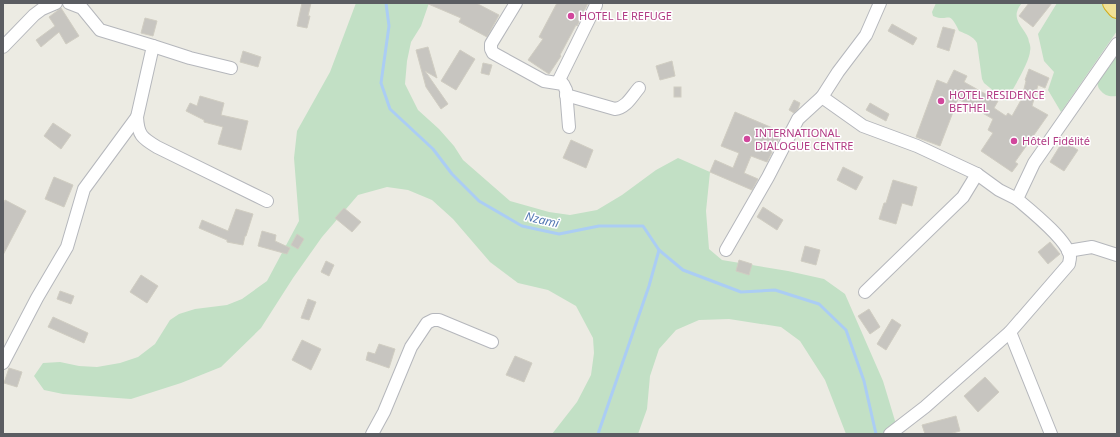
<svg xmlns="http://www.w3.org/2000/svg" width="1120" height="437" font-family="'Noto Sans',sans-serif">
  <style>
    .green { fill: #c2e0c5 }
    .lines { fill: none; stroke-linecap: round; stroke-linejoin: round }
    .stream { stroke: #abcdf4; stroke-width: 3 }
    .building { fill: #c7c5c0; stroke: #d0cdc2 }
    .minor-casing { stroke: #b5b7bc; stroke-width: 14 }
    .highway-casing { stroke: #d3ac1c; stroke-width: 20 }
    .minor { stroke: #fff; stroke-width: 12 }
    .highway { stroke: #efe197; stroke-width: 18 }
    .hotel-dot { fill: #d1479c; stroke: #fff; stroke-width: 1.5 }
    .labels { text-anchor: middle; stroke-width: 3; stroke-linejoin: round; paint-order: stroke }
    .hotel-label { font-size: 11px; fill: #b23c85; stroke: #fff; text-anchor: start }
    .water-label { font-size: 12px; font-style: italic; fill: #5277b3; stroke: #fff }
  </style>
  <rect width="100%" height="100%" fill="#ecebe3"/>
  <!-- green -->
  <g class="green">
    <path d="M356,3H429L421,26L411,42L407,61L405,84L418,110L439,129L454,146L463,160L510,201L549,212L570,215L597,210L622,195L656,170L678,158L710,172L706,211L709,249L722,260L788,271L824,279L845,294L883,381L899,434H846L825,380L800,341L781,327L729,319L699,320L676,330L659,349L650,376L647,409L638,434H552L577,402L591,375L594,353L593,338L576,306L548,290L518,283L490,262L453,219L432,200L408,190L387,187L358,195L322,237L293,278L261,328L221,367L181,383L131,399L63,394L44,390L34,376L43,363L60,362L79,366L97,367L120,363L138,357L155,344L170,320L179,314L195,309L227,305L242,299L267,281L299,221L294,158L297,131L330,72Z"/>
    <path d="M936,3H1022C1007,20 1028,29 1029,42C1030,44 1031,48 1030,51C1030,61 1012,91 1006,101L984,83L982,79L977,43C973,36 966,34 959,31C948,8 950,23 933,16L932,12Z"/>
    <path d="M1057,3H1117V31L1061,112L1048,90L1054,72L1044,61L1038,34Z"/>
    <path d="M1117,50V96C1110,97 1105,96 1100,90C1091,78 1110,60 1117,50Z"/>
  </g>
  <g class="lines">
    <!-- stream -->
    <g class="stream">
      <path d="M386,3L389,26L381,83L390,109L433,149L452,174L479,201L522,226L559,234L599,226H643L659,250L649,286L598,434"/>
      <path d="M659,250L683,270L741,292L775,290L819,304L846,330L864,381L876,434"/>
    </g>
  </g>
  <!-- building -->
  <g class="building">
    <path d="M302,3H311L308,16H310L307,28L297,26Z"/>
    <path d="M426,3H476L499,15L487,37L459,22L461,18Z"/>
    <path d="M557,3H588L577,26L576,25L560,55L561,56L549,74L528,60L543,39L539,37Z"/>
    <path d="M1029,3H1052L1033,27L1019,16Z"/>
    <path d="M61,8L79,36L66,44L59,32L41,47L36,40L55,26L49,17Z"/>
    <path d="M145,18L157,21L153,36L141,33Z"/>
    <path d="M892,24L917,38L913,45L888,31Z"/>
    <path d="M943,27L955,30L949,51L937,47Z"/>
    <path d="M428,47L437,78L425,71L448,104L441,109L426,87L416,50Z"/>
    <path d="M460,50L475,59L456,90L441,81Z"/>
    <path d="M243,51L261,57L258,67L240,62Z"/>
    <path d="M672,61L675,76L660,80L656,66Z"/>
    <path d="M483,63L492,65L489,75L481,73Z"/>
    <path d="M1029,69L1049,78L1045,88L1038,85L1032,106L1048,115L1015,162L1018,164L1012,172L981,151L993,133L988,130L993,119L958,99L940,146L916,137L937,80L947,84L954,70L967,76L964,82L998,101L994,108L1006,116L1008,113L1012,116L1025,93H1023L1026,81L1025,80Z"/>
    <rect x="674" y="87" width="7" height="10"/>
    <path d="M200,96L224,103L221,115L248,121L241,150L218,144L223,127L204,122V120L186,111L190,103L197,106Z"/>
    <path d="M794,100L800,103L798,109L794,113L789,110Z"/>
    <path d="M870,103L889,114L886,121L866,110Z"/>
    <path d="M735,112L782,132L767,162L751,156L744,173L758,179L752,190L710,172L715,160L733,168L739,153L721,146Z"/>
    <path d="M53,123L71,135L61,149L44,136Z"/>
    <path d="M571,140L593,150L586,168L563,158Z"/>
    <path d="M1063,141L1078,150L1064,171L1050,162Z"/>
    <path d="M843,167L863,177L856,190L837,180Z"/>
    <path d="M54,177L73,185L64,207L45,199Z"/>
    <path d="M893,180L917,187L912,206L902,203L896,224L879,219L884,203H886Z"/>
    <path d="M5,200L26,211L3,255V204Z"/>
    <path d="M763,207L783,220L777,230L757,217Z"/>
    <path d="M344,208L361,222L352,232L335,218Z"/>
    <path d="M236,209L253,214L246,236H245L243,245L227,242V240L199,228L202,220L228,231Z"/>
    <path d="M262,231L276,235L275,241L290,248L287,254L258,246Z"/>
    <path d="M297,234L304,239L298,249L291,245Z"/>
    <path d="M1050,242L1060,254L1048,264L1038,252Z"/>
    <path d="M805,246L820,250L816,265L801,261Z"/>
    <path d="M739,260L752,264L749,275L736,271Z"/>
    <path d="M326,261L334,265L329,276L321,272Z"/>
    <path d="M141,275L158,286L147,303L130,292Z"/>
    <path d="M60,291L74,296L71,304L57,299Z"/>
    <path d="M308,299L316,302L309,320L301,318Z"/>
    <path d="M869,309L880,327L870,334L858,316Z"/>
    <path d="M53,317L88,333L84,343L48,327Z"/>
    <path d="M892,319L901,325L886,350L877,344Z"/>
    <path d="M302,340L321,349L311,370L292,360Z"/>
    <path d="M379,344L395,349L389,368L366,360L368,352L375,354Z"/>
    <path d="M515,356L532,363L524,382L506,375Z"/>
    <path d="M9,368L22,372L17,387L4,383Z"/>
    <path d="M985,377L999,392L978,412L964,396Z"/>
    <path d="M956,416L960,431L949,434H925L922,425Z"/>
  </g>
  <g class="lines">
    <defs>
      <g id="minor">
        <path d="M69,3L82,8L100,30L153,46L137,117C138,135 142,138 157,147L267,201"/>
        <path d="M516,3L491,44V49L493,53L544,81L563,84L566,90L569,127"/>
        <path d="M880,3L866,35L838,72L822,97L863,126L917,146L977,174L999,190L1017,199"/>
        <path d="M153,46L190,58L231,68"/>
        <path d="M3,47L34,15L42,9L56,3"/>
        <path d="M558,82L596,5V3"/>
        <path d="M566,95L615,109C626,108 632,96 639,88"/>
        <path d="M726,250L768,177L798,119L822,97"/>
        <path d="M1068,251L1092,247L1117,255"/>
        <path d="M865,292L963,197L977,174"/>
        <path d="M1010,332L1051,434"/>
        <path d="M3,363L37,298L67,247L84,189L137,117"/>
        <path d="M372,434L384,412L411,347L427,323L433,320H439L492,342"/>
        <path d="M890,434L925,407L1010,332L1069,264C1069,262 1070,260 1070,257C1069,241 1030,210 1017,199L1034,163L1117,44"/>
      </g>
      <path id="highway" d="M1112,3L1117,9"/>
    </defs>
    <!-- minor casing -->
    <use href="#minor" class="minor-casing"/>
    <!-- highway casing -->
    <use href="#highway" class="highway-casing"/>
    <!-- minor -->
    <use href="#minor" class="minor"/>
    <!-- highway -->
    <use href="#highway" class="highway"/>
  </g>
  <!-- markers -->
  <g class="hotel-dot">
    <circle cx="571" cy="16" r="4"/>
    <circle cx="941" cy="101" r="4"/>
    <circle cx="747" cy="139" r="4"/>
    <circle cx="1014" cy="141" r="4"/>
  </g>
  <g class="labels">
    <!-- hotel labels -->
    <g class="hotel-label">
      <text x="579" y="20">HOTEL LE REFUGE</text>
      <text x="949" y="99">HOTEL RESIDENCE<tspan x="949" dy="13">BETHEL</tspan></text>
      <text x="755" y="137">INTERNATIONAL<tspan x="755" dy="13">DIALOGUE CENTRE</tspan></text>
      <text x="1022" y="145">Hôtel Fidélité</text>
    </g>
    <!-- water labels -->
    <g class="water-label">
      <text transform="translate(542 220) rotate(13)" y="4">Nzami</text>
    </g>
  </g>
  <!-- border -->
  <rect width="1120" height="437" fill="none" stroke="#5b5d62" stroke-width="8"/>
</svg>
